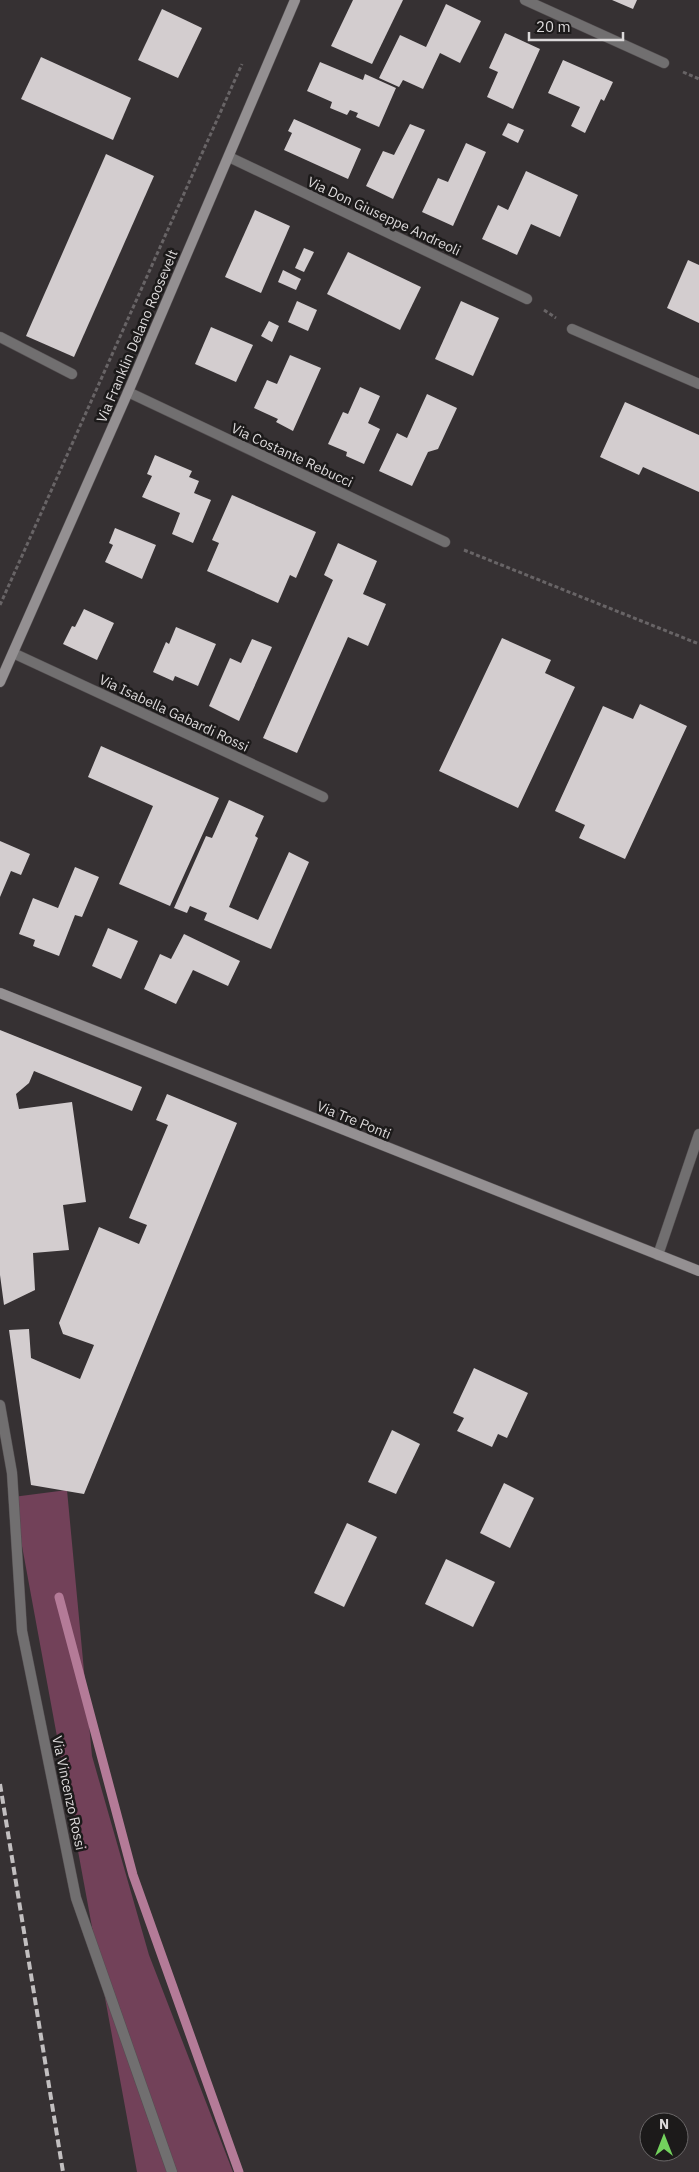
<svg xmlns="http://www.w3.org/2000/svg" width="699" height="2172" font-family="'IBM Plex Sans',sans-serif">
  <style>
    .green { fill: #724159 }
    .lines { fill: none; stroke-linecap: round; stroke-linejoin: round }
    .stream { stroke: #b47b98; stroke-width: 9 }
    .building { fill: #d3cdcf }
    .lane-casing { stroke: #544f51; stroke-width: 11 }
    .street-casing { stroke: #544f51; stroke-width: 11 }
    .secondary-casing { stroke: #544f51; stroke-width: 11 }
    .path { stroke: #686466; stroke-width: 3; stroke-dasharray: 4 2.5; stroke-linecap: butt }
    .lane { stroke: #716f70; stroke-width: 10 }
    .street { stroke: #716f70; stroke-width: 10 }
    .secondary { stroke: #949092; stroke-width: 10 }
    .rail { stroke: #c2bfc0; stroke-width: 4; stroke-dasharray: 8 4; stroke-linecap: butt }
    .labels { text-anchor: middle; stroke-width: 5; stroke-linejoin: round; paint-order: stroke }
    .street-label { font-size: 14px; fill: #dcd9da; stroke: #1c1a1a }
  </style>
  <rect width="100%" height="100%" fill="#363133"/>
  <!-- green -->
  <path class="green" d="M67,1490L92,1756L149,1955L233,2172H137L13,1497Z"/>
  <g class="lines">
    <!-- stream -->
    <path class="stream" d="M59,1597L133,1875L239,2172"/>
  </g>
  <!-- building -->
  <g class="building">
    <path d="M353,0H403L372,64L331,46Z"/>
    <path d="M612,0H637L633,9Z"/>
    <path d="M446,4L481,21L460,63L440,53L423,89L403,80L399,87L379,78L400,35L426,47Z"/>
    <path d="M162,9L202,28L178,78L138,60Z"/>
    <path d="M505,33L540,49L513,109L487,97L498,72L489,68Z"/>
    <path d="M41,57L131,98L113,140L21,99Z"/>
    <path d="M563,60L613,82L604,101L601,99L585,133L571,126L580,107L548,93Z"/>
    <path d="M320,62L363,80L365,74L396,88L379,127L356,117L358,113L350,110L347,115L330,108L332,102L307,91Z"/>
    <path d="M294,119L361,149L348,179L284,150L292,133L288,131Z"/>
    <path d="M508,123L524,130L518,143L502,135Z"/>
    <path d="M410,124L425,130L393,199L366,186L383,151L394,155Z"/>
    <path d="M466,143L486,152L453,226L422,212L438,178L448,182Z"/>
    <path d="M106,154L154,176L74,357L26,336Z"/>
    <path d="M526,171L578,195L560,237L531,224L517,255L482,239L498,205L508,210Z"/>
    <path d="M255,210L290,226L261,293L225,277Z"/>
    <path d="M304,248L314,252L304,272L295,268Z"/>
    <path d="M348,252L421,287L400,330L327,294Z"/>
    <path d="M688,260L699,265V323L667,308Z"/>
    <path d="M283,270L301,279L296,290L278,282Z"/>
    <path d="M297,301L317,310L308,331L288,322Z"/>
    <path d="M461,301L499,318L473,376L435,359Z"/>
    <path d="M269,321L279,326L272,342L261,336Z"/>
    <path d="M211,327L253,345L236,382L195,364Z"/>
    <path d="M290,355L321,368L293,431L276,422L278,419L254,408L267,380L277,384Z"/>
    <path d="M360,387L380,396L368,423L380,429L364,464L346,456L347,452L328,444L343,412L348,414Z"/>
    <path d="M427,394L457,408L438,449L428,452L412,486L379,471L397,433L407,438Z"/>
    <path d="M625,402L699,435V492L643,467L639,475L600,457Z"/>
    <path d="M155,455L192,471L189,477L199,481L194,493L211,500L193,543L172,534L180,513L142,497L152,476L147,474Z"/>
    <path d="M232,495L316,532L296,578L290,575L278,603L207,571L219,543L212,540Z"/>
    <path d="M115,528L156,545L142,579L105,562L113,545L109,543Z"/>
    <path d="M338,543L377,561L363,594L386,604L368,646L348,637L297,753L263,738L333,580L324,575Z"/>
    <path d="M84,609L114,623L97,660L63,644L72,626L75,627Z"/>
    <path d="M176,627L216,644L198,686L175,676L173,681L153,672L166,642L169,644Z"/>
    <path d="M502,638L551,660L545,673L575,687L518,808L439,771Z"/>
    <path d="M252,639L272,647L239,721L209,706L230,658L241,663Z"/>
    <path d="M640,704L687,726L625,859L579,838L585,825L555,811L603,706L633,719Z"/>
    <path d="M101,746L219,798L170,906L119,884L153,806L88,777Z"/>
    <path d="M229,800L264,816L255,836L258,838L229,907L258,920L289,852L309,862L271,949L204,920L207,913L190,906L187,913L174,908L206,836L212,838Z"/>
    <path d="M0,841L30,854L21,875L11,871L0,897Z"/>
    <path d="M75,867L99,877L82,917L75,915L59,956L33,946L35,940L19,934L33,898L58,908Z"/>
    <path d="M108,928L138,941L121,979L92,966Z"/>
    <path d="M184,934L240,961L228,986L193,970L176,1004L144,989L160,954L171,959Z"/>
    <path d="M0,1030L142,1087L132,1111L34,1071L29,1083L16,1094L19,1109L72,1102L86,1202L63,1205L69,1250L33,1253L35,1290L4,1305L0,1275Z"/>
    <path d="M167,1094L237,1123L84,1494L31,1485L9,1330L29,1329L31,1358L80,1379L94,1345L63,1334L59,1323L99,1227L139,1244L147,1225L129,1218L168,1125L156,1120Z"/>
    <path d="M474,1368L528,1393L507,1438L498,1434L492,1447L457,1431L464,1418L453,1413Z"/>
    <path d="M392,1430L420,1444L396,1494L368,1482Z"/>
    <path d="M504,1483L534,1498L510,1548L480,1533Z"/>
    <path d="M347,1523L377,1537L344,1607L314,1593Z"/>
    <path d="M446,1559L495,1582L473,1627L425,1604Z"/>
  </g>
  <g class="lines">
    <defs>
      <path id="lane" d="M658,1255L699,1134"/>
      <g id="street">
        <path d="M525,0L664,63"/>
        <path d="M229,157L527,299"/>
        <path d="M572,329L699,384"/>
        <path d="M0,337L72,374"/>
        <path d="M128,392L445,542"/>
        <path d="M13,653L323,797"/>
        <path d="M0,1405L12,1473L22,1631L76,1898L172,2172"/>
      </g>
      <g id="secondary">
        <path d="M0,682L128,392L295,0"/>
        <path d="M0,993L699,1271"/>
      </g>
    </defs>
    <!-- lane casing -->
    <use href="#lane" class="lane-casing"/>
    <!-- street casing -->
    <use href="#street" class="street-casing"/>
    <!-- secondary casing -->
    <use href="#secondary" class="secondary-casing"/>
    <!-- path -->
    <g class="path">
      <path d="M683,72L699,79"/>
      <path d="M544,310L556,318"/>
      <path d="M464,550L699,644"/>
      <path d="M0,605L242,64"/>
    </g>
    <!-- lane -->
    <use href="#lane" class="lane"/>
    <!-- street -->
    <use href="#street" class="street"/>
    <!-- secondary -->
    <use href="#secondary" class="secondary"/>
    <!-- rail -->
    <path class="rail" d="M0,1784L63,2172"/>
  </g>
  <g class="labels">
    <!-- street labels -->
    <g class="street-label">
      <text transform="translate(384 216) rotate(25)" y="5">Via Don Giuseppe Andreoli</text>
      <text transform="translate(137 336) rotate(-67)" y="5">Via Franklin Delano Roosevelt</text>
      <text transform="translate(292 455) rotate(25)" y="5">Via Costante Rebucci</text>
      <text transform="translate(174 713) rotate(25)" y="5">Via Isabella Gabardi Rossi</text>
      <text transform="translate(354 1120) rotate(22)" y="5">Via Tre Ponti</text>
      <text transform="translate(69 1793) rotate(78)" y="5">Via Vincenzo Rossi</text>
    </g>
  </g>
  <!-- north arrow -->
  <g transform="translate(664 2137)"><circle r="24" fill="#1c1a1a" stroke="#696667"/>
  <path d="M0-4L9 19L0 12L-9 19Z" fill="#73d25d"/>
  <text y="-8" font-size="14" font-weight="bold" text-anchor="middle" fill="#dcd9da">N</text>
  </g>
  <!-- scale -->
  <path d="M529 32v8h94v-8" fill="none" stroke="#dcd9da" stroke-width="2.5"/>
  <text x="536" y="32" font-size="15" fill="#dcd9da" stroke="#1c1a1a" stroke-width="4" paint-order="stroke">20 m</text>
</svg>
